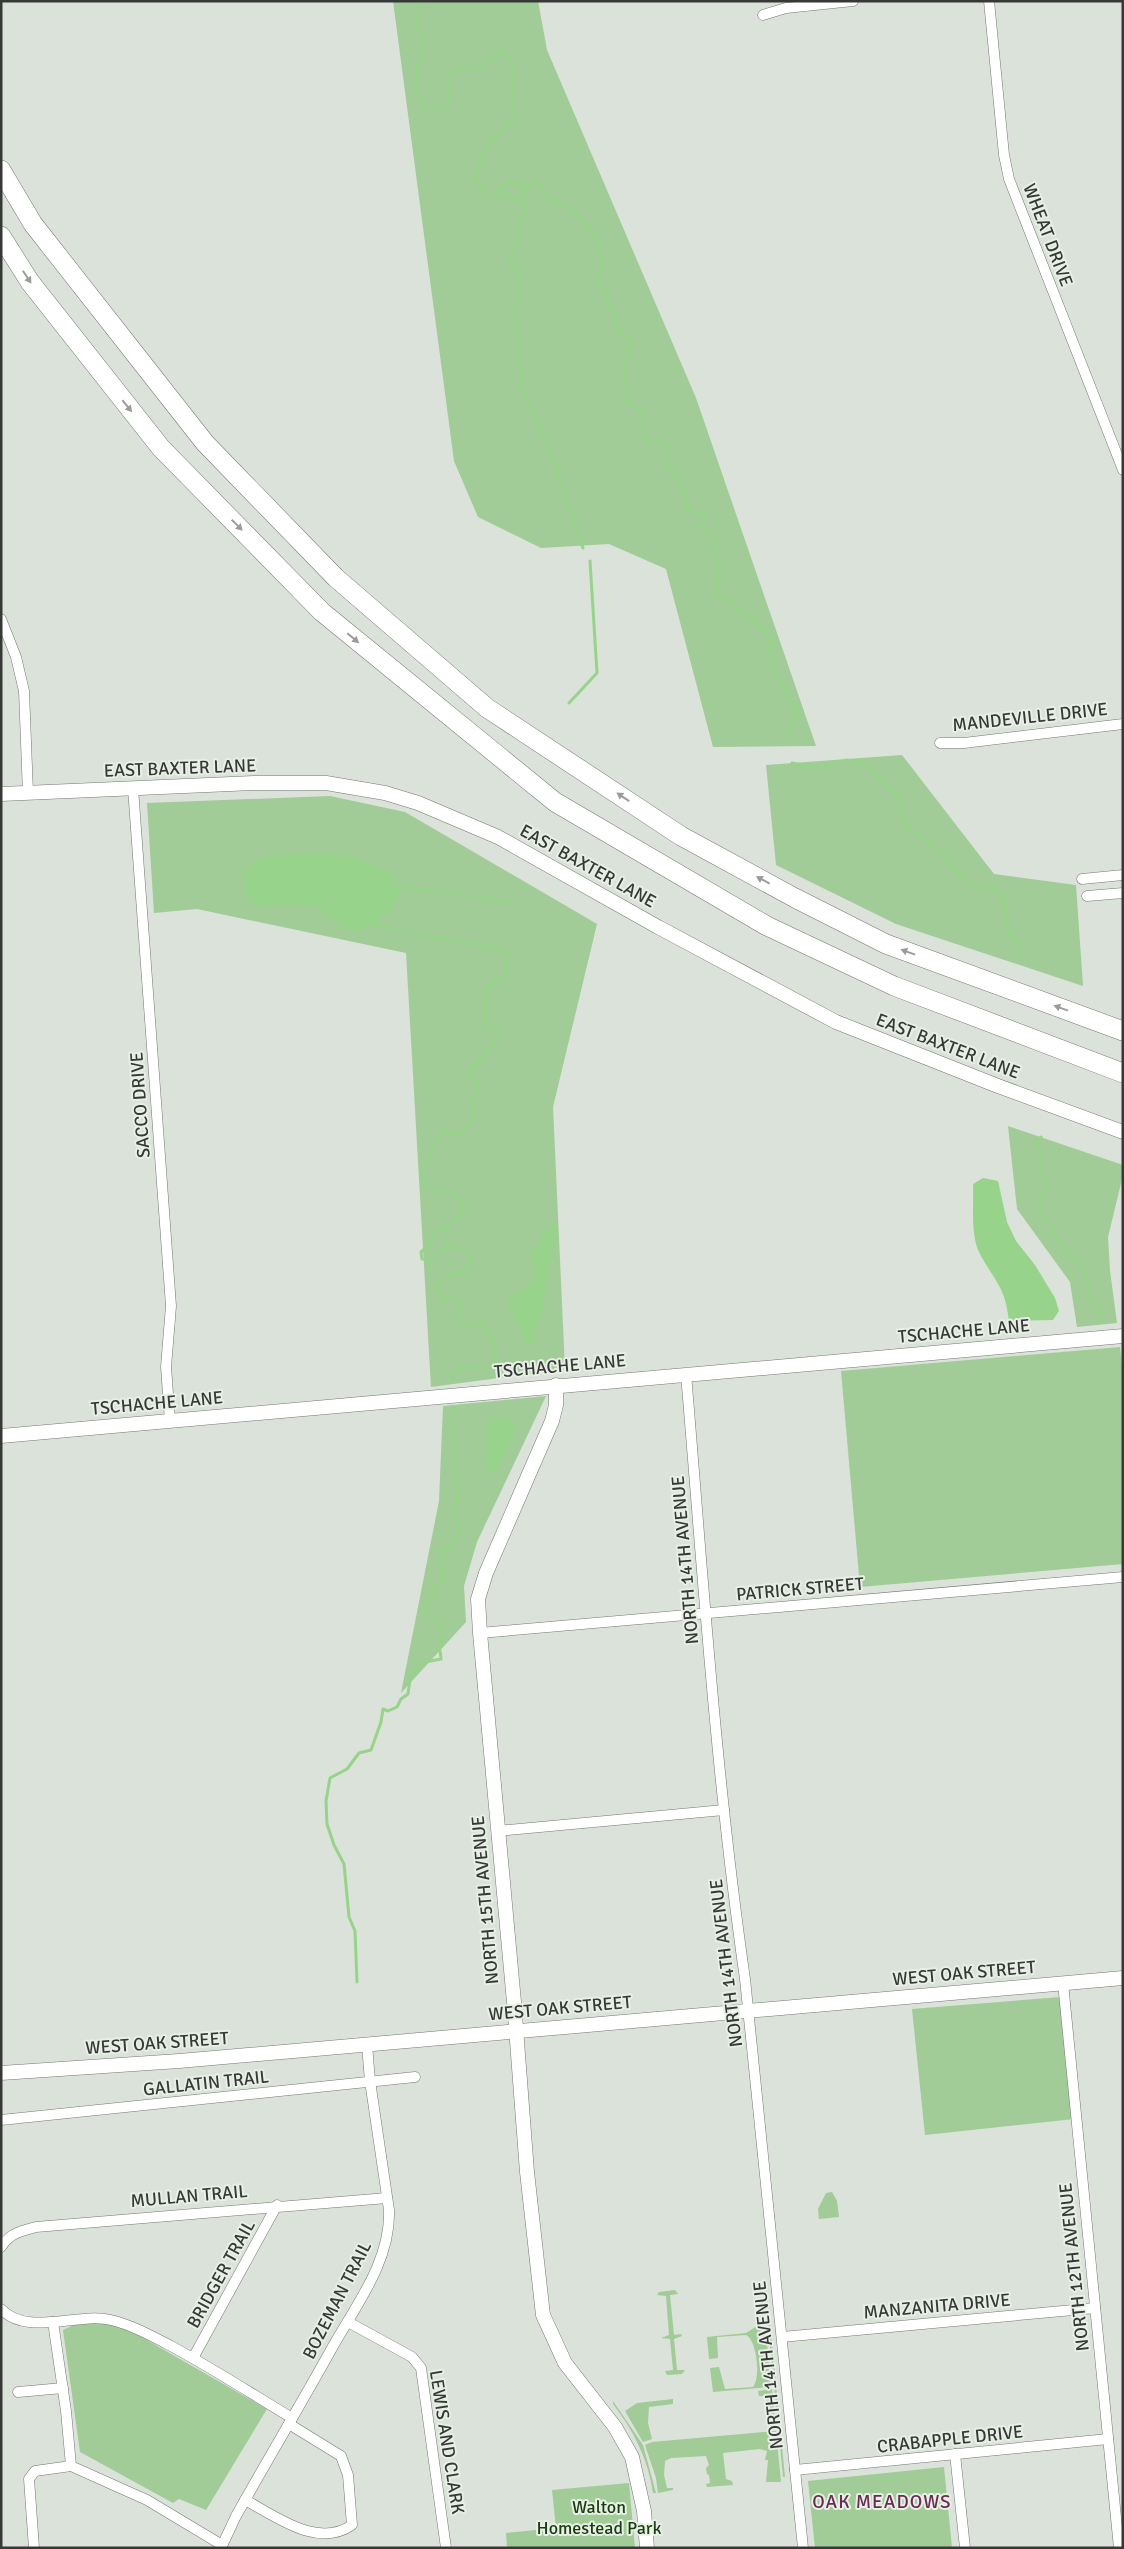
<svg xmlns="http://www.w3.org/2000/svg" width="1124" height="2549" font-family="Signika,sans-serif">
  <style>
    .green { fill: #a1cb97 }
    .water { fill: #97d38a }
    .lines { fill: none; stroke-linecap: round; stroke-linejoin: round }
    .stream { stroke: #97d38a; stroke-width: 3 }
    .street-casing { stroke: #727971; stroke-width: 11 }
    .secondary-casing { stroke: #727971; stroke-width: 15 }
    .highway-casing { stroke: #727971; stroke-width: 20 }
    .street { stroke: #fff; stroke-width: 10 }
    .secondary { stroke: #fff; stroke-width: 14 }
    .highway { stroke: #fff; stroke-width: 19 }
    .oneway { fill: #9a9c9a }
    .labels { text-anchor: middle; stroke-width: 4; stroke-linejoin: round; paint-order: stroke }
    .street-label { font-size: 18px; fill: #363936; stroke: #e8efe6 }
    .park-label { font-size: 18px; fill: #173e0d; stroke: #e8efe6 }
    .neighbourhood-label { font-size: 19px; letter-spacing: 1px; fill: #6a2d52; stroke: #e8efe6 }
  </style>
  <rect width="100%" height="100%" fill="#dae2d9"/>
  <!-- green -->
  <g class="green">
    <path d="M393,1H538L547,50L696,398L816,746L713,747L666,569L609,544L541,548L478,517L454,461Z"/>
    <path d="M902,755L994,874L1076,885L1083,986L896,924L776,865L766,765Z"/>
    <path d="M330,796L405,812L597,924L553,1107L565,1369L431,1387L406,953L197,909L154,913L147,803Z"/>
    <path d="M1008,1126L1123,1165V1175L1108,1237L1110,1271L1117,1323L1077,1327L1070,1282L1017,1209Z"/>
    <path d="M1120,1347L1123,1375V1564L860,1587L841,1371Z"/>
    <path d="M546,1396L477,1542L464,1586L466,1622L401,1693L439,1501L443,1406Z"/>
    <path d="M1061,1997L1074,2119L925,2135L912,2009Z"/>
    <path d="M832,2192L837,2201L839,2217L819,2219L818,2209L826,2193Z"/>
    <path d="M764,2282L766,2283L785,2477H783Z"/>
    <path d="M675,2290L678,2294L670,2295L674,2335L681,2334L682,2336L674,2339L677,2370H685L682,2374L667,2375L665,2371L673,2370L670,2339L661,2338L669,2335L666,2296L657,2295L659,2292Z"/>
    <path d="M105,2321L126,2328L267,2409L206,2510L179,2499L173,2503L80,2452L63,2330L80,2322Z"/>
    <path d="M765,2321L771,2387L713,2392L710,2368L719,2367L725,2389L753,2387C761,2378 757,2340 746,2335L717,2337L718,2358L709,2359L707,2337L746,2333Z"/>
    <path d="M772,2389L776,2429H770L767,2399L765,2396H759L758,2391Z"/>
    <path d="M673,2399V2404L649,2407L648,2423L652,2439L643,2442L625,2411L637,2403Z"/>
    <path d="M613,2401L643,2445L656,2493H653C648,2459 634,2431 613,2404Z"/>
    <path d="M776,2431L781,2482H766L768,2460H765L767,2451L760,2449L723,2453L726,2479L732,2481L733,2485L707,2487L706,2484L710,2483L709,2475L707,2474L706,2468L709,2465L706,2456L671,2458L665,2461L664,2475L667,2488H673V2490L658,2493L656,2478L645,2445L652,2442Z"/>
    <path d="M944,2467L952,2548H815L808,2481Z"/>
    <path d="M629,2483L635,2548H507L506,2533L556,2528L552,2490Z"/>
  </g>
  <!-- water -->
  <g class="water">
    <path d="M286,853C332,853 353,852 394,875L400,894C388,917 381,922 356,932L339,925L320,907L293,905L259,907L246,896L242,874L258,859Z"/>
    <path d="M983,1178L998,1181L1007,1222L1016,1241L1035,1265L1055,1298L1059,1311L1053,1320L1009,1321C1005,1286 995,1282 980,1254C970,1235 974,1205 973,1184Z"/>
    <path d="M556,1219L557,1228L541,1319L535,1333V1342L529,1344L524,1341L508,1301L509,1297C533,1285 540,1281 530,1254Z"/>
    <path d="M496,1418L515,1421L518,1426L496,1474H487C486,1457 490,1442 485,1426Z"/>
  </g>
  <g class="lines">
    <!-- stream -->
    <g class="stream">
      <path d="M423,1L417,20L424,45L418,68L416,92L426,106L441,109L450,100L448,73L459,67C477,73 487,63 500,52L509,57L514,74L512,103L516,109L514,122L488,144L474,179L490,195C502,193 520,196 528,206L519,227V242L513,250L510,261L521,274L514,311L523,392L549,447L583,548"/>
      <path d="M498,193L505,184L510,181L521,185L525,194L528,193L526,184H538L550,199L568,206L580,216L595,234L603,266L599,284L601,290L608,292L609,297L606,298V303L615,312L616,328L632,341V345L629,347L631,353L624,361L628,402L641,411L645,436L648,441H662L666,445L668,463L678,479L679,486L686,493L688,509L692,512L706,513L708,517L702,524L704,531L719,542L714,551L719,572L716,592L761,625L765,633L772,637C769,674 782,682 798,713L786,738"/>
      <path d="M569,703L597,673L590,561"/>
      <path d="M792,763L813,767L830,766L846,760L862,762L901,798L904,824L946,855L952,868L977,886L982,888L990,885L999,895H1003L1010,937L1016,938L1019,946L1018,958"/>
      <path d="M396,888L398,886L511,902"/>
      <path d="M376,921L374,925L509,951L505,975L486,991L485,1027L499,1028L501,1035L468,1075L477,1082L479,1089L472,1098L476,1109L470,1123L460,1133L444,1134L437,1138C434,1157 422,1159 421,1178C431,1190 437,1193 453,1190L463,1207L462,1214L448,1227L434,1233L433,1240L421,1252L422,1259H429L452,1245L468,1252L471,1259L467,1273C454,1272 444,1277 437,1288L442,1299L455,1297L460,1301L458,1317L466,1326L484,1322L497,1350L491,1366L460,1368L453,1379"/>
      <path d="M1041,1137L1037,1142L1040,1150L1041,1170L1047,1185L1039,1202L1042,1215L1052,1225L1053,1233L1073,1259L1081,1260L1090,1288L1091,1301L1098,1300L1100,1316L1103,1320"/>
      <path d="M357,1982L355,1931L349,1917L344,1864L334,1845L327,1824L326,1801L330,1778L347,1769L359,1753L371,1750L381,1722L383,1709L388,1711L397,1707L401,1699L408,1694L410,1679L420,1663L441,1659C441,1654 439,1650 440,1647C445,1631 443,1619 426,1614L425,1608L429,1599H435L437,1594L434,1591V1587L441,1582L442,1563L439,1550L442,1548L449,1551L460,1532L454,1504C466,1493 456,1477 451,1463C460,1446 455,1434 449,1418L456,1410"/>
    </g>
    <defs>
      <g id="street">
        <path d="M989,1L1004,155L1009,179L1123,470"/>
        <path d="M763,15L786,8L853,1"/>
        <path d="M1,619L16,657L24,691L28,793"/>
        <path d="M940,743H964L1123,724"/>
        <path d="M133,788L171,1306L166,1367L170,1421"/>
        <path d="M1082,879L1123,875"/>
        <path d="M1087,896L1123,893"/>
        <path d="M686,1374C703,1576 716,1778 745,1979L803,2548"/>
        <path d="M480,1633L1123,1577"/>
        <path d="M497,1831L724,1810"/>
        <path d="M1063,1983L1119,2548"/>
        <path d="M1,2120L415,2077"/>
        <path d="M1,2247C10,2233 21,2231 36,2227L387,2198"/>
        <path d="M1,2309C27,2337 78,2312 111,2320C132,2325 152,2336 171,2346C212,2368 252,2394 292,2418"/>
        <path d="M53,2322L66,2411L71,2466"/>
        <path d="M348,2322L412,2357L421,2368L446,2548"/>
        <path d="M782,2337L1095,2308"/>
        <path d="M193,2358L277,2205"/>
        <path d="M18,2392L63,2388"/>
        <path d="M955,2454L965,2548"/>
        <path d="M795,2470L1108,2439"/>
        <path d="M245,2500C276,2516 317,2549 352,2525L348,2475L341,2456L289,2424"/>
        <path d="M34,2548L29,2479L35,2471L71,2466L147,2500L222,2545"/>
        <path d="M221,2548L236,2516C268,2459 301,2404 332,2348C356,2305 391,2261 389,2210L370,2081L367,2045"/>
      </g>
      <g id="secondary">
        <path d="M1,794L254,783H326L385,793L418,803L498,837L658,927L836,1022L998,1086L1123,1132"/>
        <path d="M556,1385V1405L552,1421L486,1573L478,1599L480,1633L514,2002L527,2172L543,2315L565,2363L615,2427L632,2457L644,2511L647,2548"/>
        <path d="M1,1436L1123,1336"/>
        <path d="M1,2073L179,2061L1123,1978"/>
      </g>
      <g id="highway">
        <path d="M1,170L33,224L205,443L336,578L487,708L681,836L795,898L886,944L1123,1031"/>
        <path d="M1,236L30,282L161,448L322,612L555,802L767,926L894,986L1123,1073"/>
      </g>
    </defs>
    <!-- street casing -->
    <use href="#street" class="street-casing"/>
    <!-- secondary casing -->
    <use href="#secondary" class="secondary-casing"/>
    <!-- highway casing -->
    <use href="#highway" class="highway-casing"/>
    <!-- street -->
    <use href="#street" class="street"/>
    <!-- secondary -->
    <use href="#secondary" class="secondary"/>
    <!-- highway -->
    <use href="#highway" class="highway"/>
  </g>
  <!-- one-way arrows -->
  <defs><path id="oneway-solid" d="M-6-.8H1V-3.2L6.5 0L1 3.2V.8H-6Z" transform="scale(1.25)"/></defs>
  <g class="oneway">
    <use href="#oneway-solid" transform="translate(27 277) rotate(57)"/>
    <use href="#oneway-solid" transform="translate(127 406) rotate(51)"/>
    <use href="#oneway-solid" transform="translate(237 525) rotate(45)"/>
    <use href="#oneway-solid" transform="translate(353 638) rotate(40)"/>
    <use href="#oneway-solid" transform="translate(623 797) rotate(-146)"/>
    <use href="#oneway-solid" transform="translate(763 880) rotate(-152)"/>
    <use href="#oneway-solid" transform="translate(908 952) rotate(-160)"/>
    <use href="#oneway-solid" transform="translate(1061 1008) rotate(-160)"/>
  </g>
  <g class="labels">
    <!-- street labels -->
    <g class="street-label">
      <text transform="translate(1048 235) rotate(69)" y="6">WHEAT DRIVE</text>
      <text transform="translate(1030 717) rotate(-6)" y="6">MANDEVILLE DRIVE</text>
      <text transform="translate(180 768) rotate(-2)" y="6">EAST BAXTER LANE</text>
      <text transform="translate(588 866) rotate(29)" y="6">EAST BAXTER LANE</text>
      <text transform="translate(948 1046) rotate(21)" y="6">EAST BAXTER LANE</text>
      <text transform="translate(140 1105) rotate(-94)" y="6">SACCO DRIVE</text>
      <text transform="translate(964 1331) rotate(-5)" y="6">TSCHACHE LANE</text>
      <text transform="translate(560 1366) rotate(-5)" y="6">TSCHACHE LANE</text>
      <text transform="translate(157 1403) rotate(-5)" y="6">TSCHACHE LANE</text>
      <text transform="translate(685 1560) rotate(-95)" y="6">NORTH 14TH AVENUE</text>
      <text transform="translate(800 1589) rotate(-5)" y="6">PATRICK STREET</text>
      <text transform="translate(485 1900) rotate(-95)" y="6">NORTH 15TH AVENUE</text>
      <text transform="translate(726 1963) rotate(-97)" y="6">NORTH 14TH AVENUE</text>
      <text transform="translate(964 1973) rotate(-5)" y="6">WEST OAK STREET</text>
      <text transform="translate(560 2008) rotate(-5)" y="6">WEST OAK STREET</text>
      <text transform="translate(157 2043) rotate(-4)" y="6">WEST OAK STREET</text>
      <text transform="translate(206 2083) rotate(-6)" y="6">GALLATIN TRAIL</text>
      <text transform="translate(189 2196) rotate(-5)" y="6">MULLAN TRAIL</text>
      <text transform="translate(1074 2267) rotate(-96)" y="6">NORTH 12TH AVENUE</text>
      <text transform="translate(221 2274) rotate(-61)" y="6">BRIDGER TRAIL</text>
      <text transform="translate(337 2300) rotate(-63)" y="6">BOZEMAN TRAIL</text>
      <text transform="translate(937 2306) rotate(-5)" y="6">MANZANITA DRIVE</text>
      <text transform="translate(768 2365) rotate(-96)" y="6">NORTH 14TH AVENUE</text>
      <text transform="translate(950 2439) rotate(-6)" y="6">CRABAPPLE DRIVE</text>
      <text transform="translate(447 2442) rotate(81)" y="6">LEWIS AND CLARK</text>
    </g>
    <!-- park labels -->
    <g class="park-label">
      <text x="599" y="2513">Walton<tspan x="599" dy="21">Homestead Park</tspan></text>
    </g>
    <!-- neighbourhood labels -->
    <g class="neighbourhood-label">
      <text x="882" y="2508">OAK MEADOWS</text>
    </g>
  </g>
  <!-- border -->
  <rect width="1124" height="2549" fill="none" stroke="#363936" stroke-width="5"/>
</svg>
